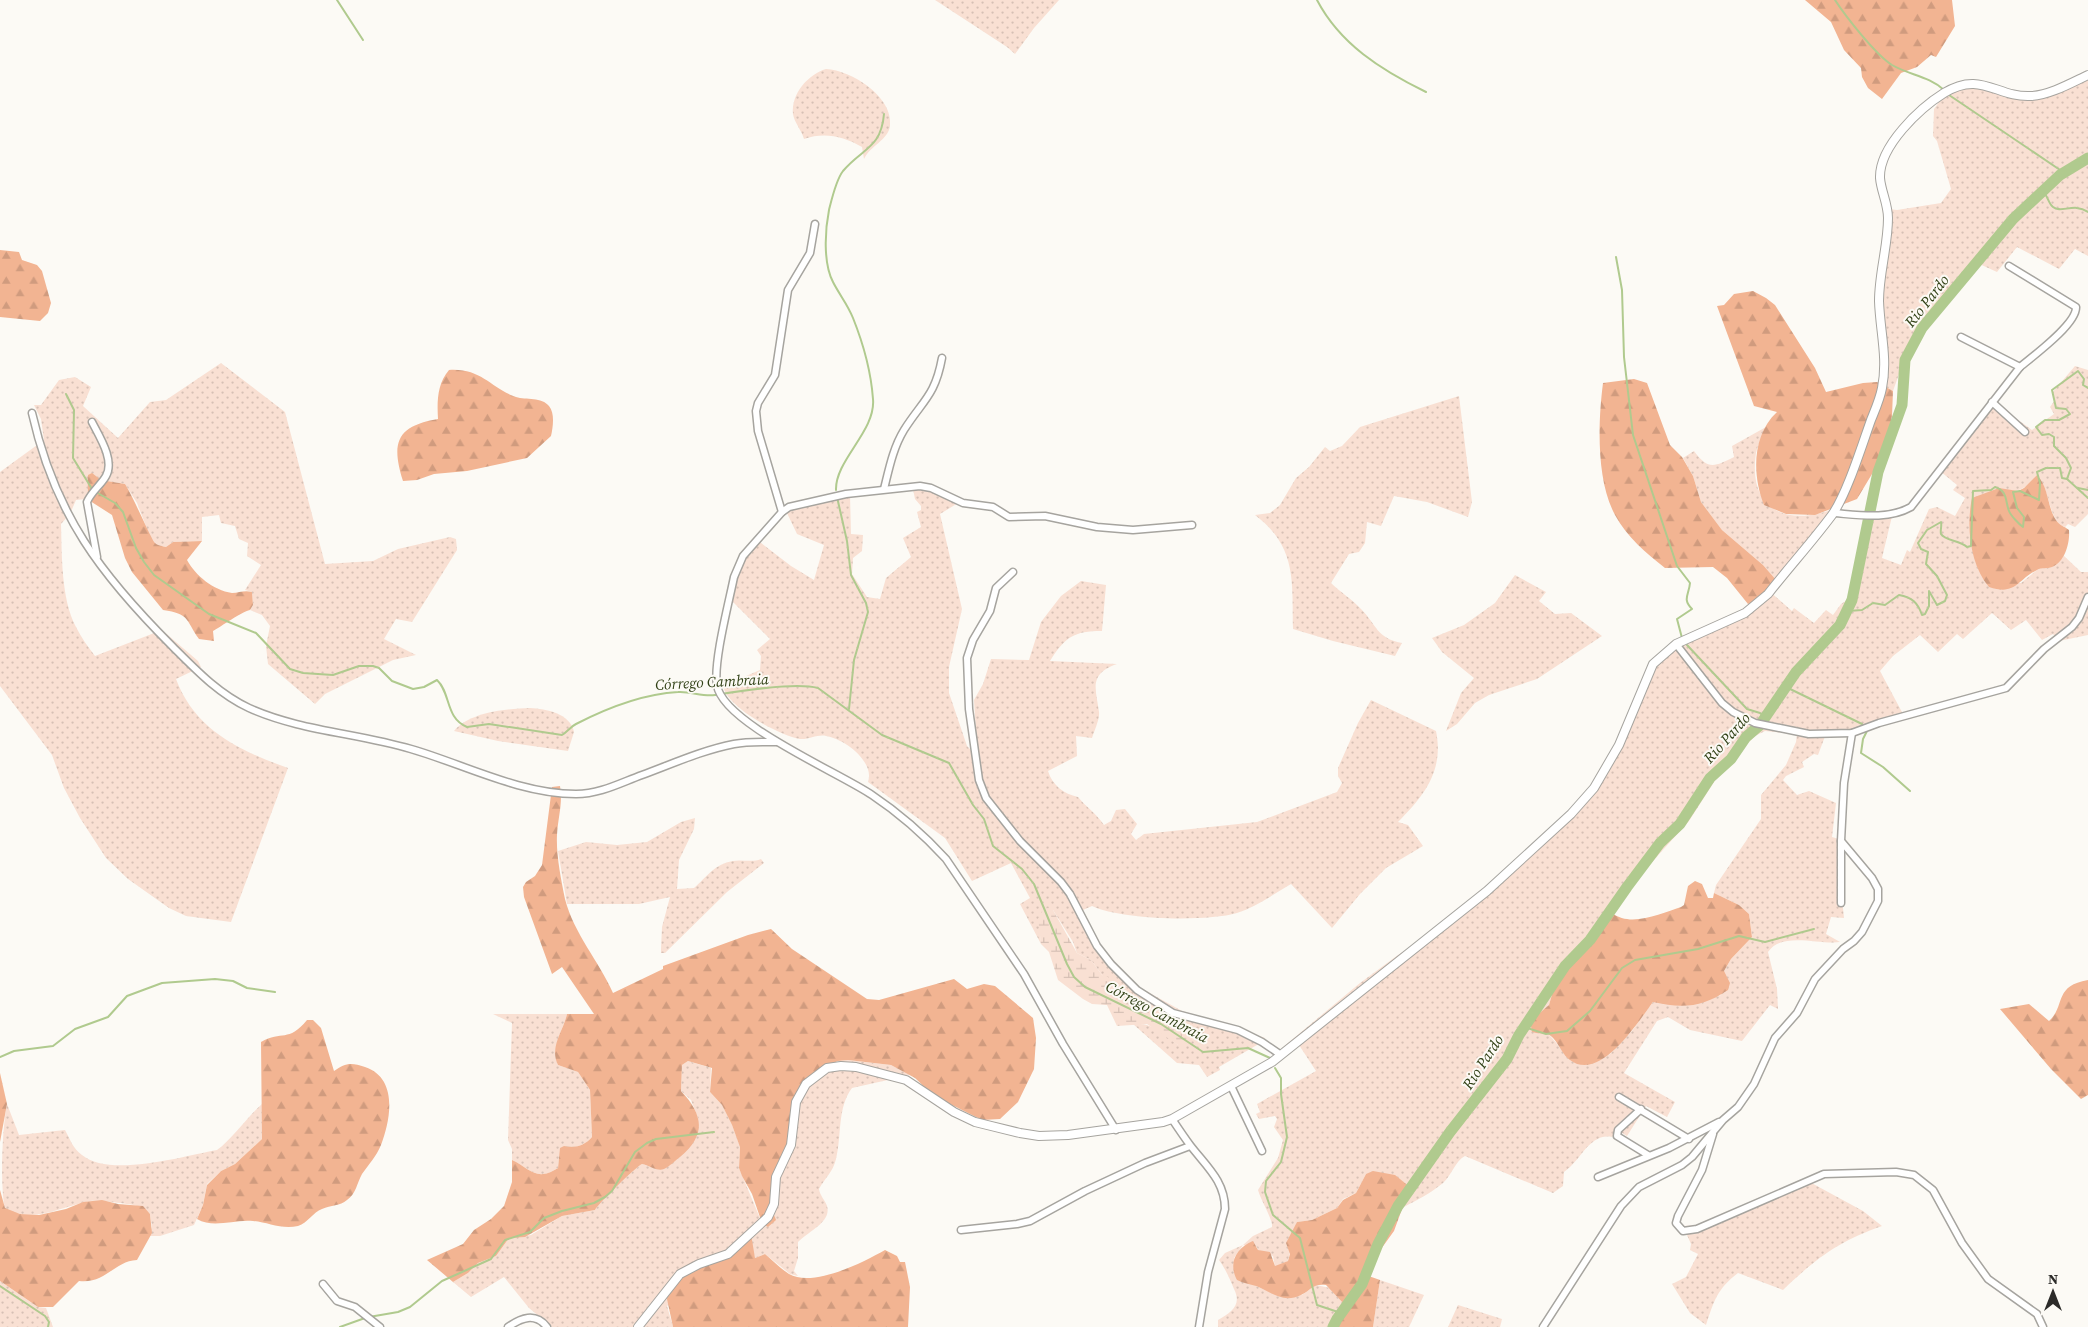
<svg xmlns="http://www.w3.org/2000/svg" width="2088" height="1327" font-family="'Source Serif 4',serif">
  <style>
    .green { fill: url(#green-dots); fill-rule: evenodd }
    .forest { fill: url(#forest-firs) }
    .wetland { fill: url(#wetland-marsh) }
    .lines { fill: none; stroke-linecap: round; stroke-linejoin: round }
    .stream { stroke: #b0ca8e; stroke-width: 2 }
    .river { stroke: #b0ca8e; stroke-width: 11 }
    .minor-casing { stroke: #a6a49f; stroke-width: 9 }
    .tertiary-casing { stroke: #a6a49f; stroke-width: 10 }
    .minor { stroke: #fff; stroke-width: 6 }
    .tertiary { stroke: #fff; stroke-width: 8 }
    .labels { text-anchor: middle; stroke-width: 4; stroke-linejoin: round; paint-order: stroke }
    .water-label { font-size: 15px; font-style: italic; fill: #304015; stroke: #fcfaf5 }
  </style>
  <defs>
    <pattern id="green-dots" width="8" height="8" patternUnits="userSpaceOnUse" patternTransform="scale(1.25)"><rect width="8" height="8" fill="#f9e0d3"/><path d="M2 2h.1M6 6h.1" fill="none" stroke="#d6c0b5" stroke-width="1.8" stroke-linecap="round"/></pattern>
    <pattern id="forest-firs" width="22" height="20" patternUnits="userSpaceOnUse" patternTransform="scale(1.25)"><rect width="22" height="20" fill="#f2b492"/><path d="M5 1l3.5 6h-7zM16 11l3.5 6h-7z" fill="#d09b7e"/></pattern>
    <pattern id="wetland-marsh" width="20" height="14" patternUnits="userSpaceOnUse" patternTransform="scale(1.25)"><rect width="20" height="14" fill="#f9e0d3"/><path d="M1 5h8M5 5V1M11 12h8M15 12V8" fill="none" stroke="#d6c0b5"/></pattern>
  </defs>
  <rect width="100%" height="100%" fill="#fcfaf5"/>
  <!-- green -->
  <g class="green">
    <path d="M935,0H1059L1034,28L1015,54L1007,47Z"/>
    <path d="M826,69C851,70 894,97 890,126C888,140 870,146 864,159L862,147C843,136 824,132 804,139C802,131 794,122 793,114C791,93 809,74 826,69Z"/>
    <path d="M2088,79V256L2075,249L2059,269L2017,247L1997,272L1975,262L1956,290L1927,322L1904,360L1893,391L1882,385L1881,284L1889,209L1897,210L1941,203L1951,189L1937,141L1933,136L1934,109L1948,90L1973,87L2025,99Z"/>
    <path d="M221,363L285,412L325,564L373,561L398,549L450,537L456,539L457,550L412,622L396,619L384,639L416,655L393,660L325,694L315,704L268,664L266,646L270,626L262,615L250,610L253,605L252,592L245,590L261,565L247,556L248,543L239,539L235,526L221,523L219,515L202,517V541L173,542L166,547L156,545L151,539L137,503L125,484L101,480L87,482L89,487L87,499L76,500L70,514L61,524C62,555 61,599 76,627C81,637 88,647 95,656L162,630L198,661L201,667L176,679C195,730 240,751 288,768L231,922L186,916L169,908L128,879L106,858L80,818L64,788L52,755L0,686V472L44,440L41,419L34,405H41L59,380L75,377L91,387L83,406L118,438L150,402L166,400Z"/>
    <path d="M2075,366L2088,370V514L2075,527L2068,524L2065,527C2048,522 2050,487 2037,475C2028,486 2019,495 2004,489L1971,529C1972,556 1976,558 1985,582L2021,583L2037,570L2060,559L2063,555L2081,572H2088V635L2059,641L2053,634L2042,640L2026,620L2011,630L1992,613L1963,639L1957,634L1938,652L1920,635L1893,656L1880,671L1903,714L1859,732L1827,731L1818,755L1814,754L1802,762L1804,767L1786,776L1783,780L1797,795L1809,791L1836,803L1832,837L1842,840L1841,889L1844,918L1831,917L1826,934L1840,942C1819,945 1782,931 1768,952L1777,989L1778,1009L1770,1005L1742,1041L1690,1030L1668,1017L1657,1021L1624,1073L1675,1102L1667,1117L1646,1106L1627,1136L1617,1130L1612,1137C1589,1133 1581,1161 1564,1172L1563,1186L1553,1193L1465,1156C1455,1161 1452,1175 1443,1183C1431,1193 1417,1200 1404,1207L1410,1187C1393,1172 1387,1175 1366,1174L1356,1193L1343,1199L1337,1208L1312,1220L1297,1222L1288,1261L1275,1267L1273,1256L1258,1250L1257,1247L1243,1245L1234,1258L1256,1286L1281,1297L1302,1295L1316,1285L1330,1288L1344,1304L1337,1327H1218V1320C1232,1312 1242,1305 1234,1289C1230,1279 1226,1270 1219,1260L1225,1253L1243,1245L1253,1236L1272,1227C1273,1219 1261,1201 1258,1190L1278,1158L1283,1140L1274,1127L1277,1119L1275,1116L1259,1119L1256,1114L1260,1112L1257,1104L1316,1071L1299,1045L1282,1048L1360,983L1398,955L1448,924L1577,804L1602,773L1650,671L1687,641L1751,610L1748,604L1756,602L1769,591L1792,611L1794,608L1814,623L1826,610L1833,615L1841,604L1852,597L1864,521L1868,514L1893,512L1882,558L1901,565L1907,550L1910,552L1929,509L1937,507L1955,516L1965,498L1953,490L1957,485L1940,471L1992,401L2032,430L2054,414L2050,407L2055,400L2052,393ZM1765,731L1797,734L1796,742L1786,765L1761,795V819L1716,885L1714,893L1739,905L1749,914L1752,937L1731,959L1724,971L1721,995L1707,1000L1653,1002L1632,1031L1610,1054L1585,1065C1567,1062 1564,1051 1552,1038C1548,1033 1537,1027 1530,1021L1549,1005L1552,995L1580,956L1593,932L1612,913L1635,881L1689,821L1723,768L1755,736Z"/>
    <path d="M1459,396L1472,502L1468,517L1427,502L1394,496L1381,526L1367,522L1365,543L1359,552L1349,554L1331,583C1340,592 1352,599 1361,609C1377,625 1376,638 1402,643L1395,656L1333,641L1293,629C1292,581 1297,547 1255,515L1270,513L1280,505L1296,478L1309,467L1325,447L1330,451L1342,446L1360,427Z"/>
    <path d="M1766,427C1763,435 1758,444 1756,453C1747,512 1790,528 1838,507L1804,543L1777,581L1763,565L1722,530L1701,502L1693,476L1683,458L1694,451C1708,470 1714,467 1734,457L1732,446Z"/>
    <path d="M912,484L932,485L963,500L940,514L962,609L949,667V693L967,746L971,750L977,748L974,700L983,684L991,659L1029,660L1041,622L1061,596L1081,581L1106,585L1102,631C1074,631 1065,637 1050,661L1117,664C1088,674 1096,689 1099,712C1100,719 1094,731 1092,738L1076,736L1077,756L1048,771C1052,785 1064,794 1078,797C1086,807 1096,813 1104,825L1111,821L1116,810L1125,809L1137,824L1131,834L1136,840L1144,834L1257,822L1337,792L1342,783L1338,776V768L1358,723L1371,700L1436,731C1444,770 1425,795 1398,822L1408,825L1423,846L1386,868L1360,894L1332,928L1291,884C1274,894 1256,907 1237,913C1206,922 1121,920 1092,906L1083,910L1104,953L1139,987L1182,1011L1230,1025L1265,1038L1257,1045L1219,1067L1220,1070L1207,1077L1199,1065L1177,1063L1133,1024C1152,1022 1164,1034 1178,1045L1174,1025L1122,991L1102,975L1091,960L1077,953L1073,942L1053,910L1040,932L1041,944L1020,904L1030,898L1011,863L972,881L945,838L868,782C875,762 845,739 826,736C818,734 808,740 800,739C778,735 727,707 723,686L760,670L761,656L757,650L770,639L731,600L741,564L757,540L791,566L814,580L824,545L797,534L787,513L779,510L781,505L791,508L850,495L851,534L863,535L862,551L853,558L852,574L867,597L880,599L886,578L911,557L903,538L921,527L917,512L921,510V506L915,499Z"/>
    <path d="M1515,575L1546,592L1539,601L1555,614L1571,613L1602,636L1537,679L1489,695L1475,703L1457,724L1446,731L1461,693L1474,678L1442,652L1432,638L1464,625L1495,603Z"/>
    <path d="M530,708C546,709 570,713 574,732L568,751L498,741L454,731C470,712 506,709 530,708Z"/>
    <path d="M695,818L694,829L679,860L677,889L694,888C707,877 714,864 733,861C742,859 752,863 761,859L764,863L727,892L665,953H661V949L662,927L670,897L639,904H567L558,851L586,842L617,845L647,842L681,822Z"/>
    <path d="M493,1014H567C563,1031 550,1047 558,1065L578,1072L590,1090L592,1137C584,1146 576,1148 564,1146L559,1158L558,1168C536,1182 531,1169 512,1160V1149L508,1140L512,1023Z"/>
    <path d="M848,1060L891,1065L910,1075L852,1088C837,1108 842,1135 836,1159C833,1172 825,1178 819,1189C820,1196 825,1200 827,1206C832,1222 807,1232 798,1242V1258L794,1271L798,1276L790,1274L765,1254L755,1258L751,1243L667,1306L673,1327H549L547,1323L529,1308L504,1277L471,1297L453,1282L468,1273L478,1263L496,1256L509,1238L531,1235L562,1216L595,1210C598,1204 637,1166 642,1164C649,1165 654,1170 661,1169C678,1167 691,1133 698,1118L691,1100L681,1091L682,1065L688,1061L711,1068L710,1092L722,1105L732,1125L740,1146L739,1168L762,1223L774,1219L772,1210L798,1095L824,1067L839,1061Z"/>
    <path d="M7,1104L19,1135L65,1130C70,1139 73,1149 82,1155C109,1178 184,1156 217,1150C232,1139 247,1117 262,1104V1139L235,1164L221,1171L207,1184L203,1205L194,1225L160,1236H149L152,1227L150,1214C146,1211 141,1207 137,1206C132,1204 96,1200 91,1201C61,1206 35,1224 5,1209C0,1187 2,1129 7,1104Z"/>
    <path d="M1806,1180L1863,1211L1882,1226C1839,1241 1815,1259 1783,1290L1738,1273C1717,1289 1714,1301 1706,1325L1690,1313L1672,1284L1686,1277L1698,1254L1690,1250L1691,1244L1683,1226L1701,1225Z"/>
    <path d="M1380,1280L1424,1295L1409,1327H1373Z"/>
    <path d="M0,1281L38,1307L46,1308L53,1327H0Z"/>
    <path d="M1458,1305L1502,1319L1500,1327H1448Z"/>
  </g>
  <!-- forest -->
  <g class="forest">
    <path d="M1805,0H1952L1955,26L1936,57L1931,55L1917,67L1901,73L1882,99L1868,88L1862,77L1861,68L1844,50L1831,22Z"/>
    <path d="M0,250L19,252L22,260L37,265L42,271L51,303L48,313L40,321L0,317Z"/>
    <path d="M1753,291L1766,298L1775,305L1815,368L1826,392L1863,383L1877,382L1893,391L1892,416L1888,438L1875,469L1857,499L1815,515L1786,514L1764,505C1752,475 1752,435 1777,412L1754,406L1717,306L1724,305L1734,294Z"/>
    <path d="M449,370C482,368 490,388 516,397C526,400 542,397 549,406C555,413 553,427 551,436L527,458L467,471L434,474L417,480L403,481C391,443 396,426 438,419C437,402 437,384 449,370Z"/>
    <path d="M1634,379L1647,383L1670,445L1682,457L1693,476L1701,502L1722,530L1763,565L1777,581L1756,602L1748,604L1727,578L1713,567L1665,568C1646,553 1627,537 1615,515C1596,480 1598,422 1603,383Z"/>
    <path d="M92,473L101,480L125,484C132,494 152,541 155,543C158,546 163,546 166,547L173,542L202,541L187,560C196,576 213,590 232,593C239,593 244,590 252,592L253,605L250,610C241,612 222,626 213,631L214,641L199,639C185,619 190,614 163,610L132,572L125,558L112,515L87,499C89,490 87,484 88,475Z"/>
    <path d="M2037,475C2049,487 2047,507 2056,520C2060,526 2064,526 2069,530C2070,543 2065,562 2052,567C2047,569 2042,567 2037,570C2017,580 2016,596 1989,587C1970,565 1966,526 1972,498L1999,488L2018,491L2024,488Z"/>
    <path d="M560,786C563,803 558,817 557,835C556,855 561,879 565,899C574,934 599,961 613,993L663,969V966L748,935L771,929L792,949L867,999L879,1000L954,979L967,989L984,984L995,986L1033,1018L1036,1038L1034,1069L1018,1102L1000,1119L982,1120L934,1096L915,1078L891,1065L848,1060L838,1061L824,1067L798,1095L793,1149L777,1178L772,1210L776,1220L768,1227L762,1223L752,1194L742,1176L739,1168L740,1147L732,1125L722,1105L710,1092L712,1068L688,1061L682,1065L681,1091C703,1114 707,1135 680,1157C676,1160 669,1167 664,1169C657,1172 649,1165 642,1164C637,1166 598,1204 595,1210L562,1216L525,1237L509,1238L496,1256L478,1263L468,1273L453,1282L427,1260L463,1244L474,1230L491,1219L504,1206L512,1182V1160C531,1169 536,1182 558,1168L560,1148L564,1146C576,1148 584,1146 592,1137L590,1090L578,1072L558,1065C549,1047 563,1032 567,1014H594L562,967L552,974L524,897L523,887L526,882L535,876L542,865L552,787Z"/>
    <path d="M1695,881L1702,884L1708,898H1713L1714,893L1739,905L1749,914L1752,937L1731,959L1724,971L1730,983L1728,990C1703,1007 1683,1009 1653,1002C1638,1022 1600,1083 1570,1060C1561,1054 1557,1037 1547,1034C1542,1033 1538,1034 1532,1032L1530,1021L1549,1005L1555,984L1561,972L1580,956L1593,932L1612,913C1631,928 1662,913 1681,907L1684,905L1688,886Z"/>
    <path d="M2088,980V1095L2081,1099L2051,1069L2000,1009L2029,1004L2049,1021C2066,1006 2053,986 2088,980Z"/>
    <path d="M307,1020H313L321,1028L334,1071C345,1063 351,1062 365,1067C398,1078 391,1119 381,1145C376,1157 369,1164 362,1174C357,1183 356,1194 347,1200C340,1206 331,1205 322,1209C313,1212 308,1223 298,1226C282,1230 267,1222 253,1221C234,1219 214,1229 197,1219L203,1205L207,1185L221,1171L235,1164L262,1139L261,1042C282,1030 288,1043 307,1020Z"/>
    <path d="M0,1073L7,1104L0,1142Z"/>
    <path d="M1373,1171L1395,1175L1410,1187L1394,1231L1363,1274L1380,1280L1373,1327H1337L1344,1304L1326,1285C1313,1283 1310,1291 1301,1295C1283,1304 1271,1292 1256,1286C1250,1284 1243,1283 1237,1280C1228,1263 1236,1248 1253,1241L1258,1250L1270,1252L1275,1266L1288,1261L1290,1254L1286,1243L1297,1222L1312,1220L1337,1208L1343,1200L1356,1193L1366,1174Z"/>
    <path d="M0,1190L5,1208L20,1214L39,1215L66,1209L83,1202L102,1200L118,1204L143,1206L150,1214L152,1233L137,1260C114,1261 106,1284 79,1281L53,1307H38L0,1281Z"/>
    <path d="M751,1234L755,1258L765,1254C772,1260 781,1269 789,1274C813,1288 864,1262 885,1250L897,1256L900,1262H905L910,1287L908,1327H673L667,1299L669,1288L680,1270L690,1263L722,1255Z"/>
  </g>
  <!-- wetland -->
  <path class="wetland" d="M1048,908L1053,910L1077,953L1091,960L1102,975L1108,977L1122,991L1183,1031L1189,1036L1192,1045H1178L1147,1024L1117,1026L1107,1005L1092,1004L1083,999L1058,980L1049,952L1041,944L1038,919L1043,910Z"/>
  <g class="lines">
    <!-- stream -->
    <g class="stream">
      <path d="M337,0L363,40"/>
      <path d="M1317,0C1340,44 1381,70 1426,92"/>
      <path d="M1835,0C1846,17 1876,55 1892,65C1909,75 1929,76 1944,90"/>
      <path d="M1949,95L2066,174"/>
      <path d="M2039,193L2045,194C2048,198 2049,204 2053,207C2061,214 2074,202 2088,212"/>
      <path d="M1616,257L1622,290L1624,357L1633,435L1677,566L1690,583C1689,595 1682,599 1692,609L1677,619L1682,638"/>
      <path d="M66,394L74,410L73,458L92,489"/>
      <path d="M2067,479L2071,468L2066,458L2054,446V437L2049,434L2042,435L2036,427L2045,420H2059L2070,414L2066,409L2056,408L2052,390L2078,371L2084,379L2083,385L2088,388"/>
      <path d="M2078,488L2088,490"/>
      <path d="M836,490C835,460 876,431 873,399C871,372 863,343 853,318C848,305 839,294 833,282C823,263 825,230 829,210C832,198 836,180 843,171C862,148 881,149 884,114"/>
      <path d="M96,492L115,503L123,512L136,548L144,562L154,575L209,614L256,633L290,669L303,673L333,675L359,666H373L379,668L392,681L413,689L424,687L437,680C451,693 445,718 467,727L489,724L562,735C567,732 570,727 576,724C607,708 643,694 678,692C690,691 703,697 715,695C740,691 795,682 818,688L882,735L949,763L973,805L984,819L993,846L1022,869L1034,884L1067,964L1074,977L1085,987L1161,1024L1203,1052L1248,1048L1270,1058"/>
      <path d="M837,497L847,541L851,575L866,603L868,612L854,660L849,709"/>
      <path d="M1848,611L1862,610L1873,603L1885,605L1899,595C1912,597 1918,603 1922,615L1925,614L1929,606V591L1937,605L1945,601L1947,595L1937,576L1926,564L1928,552L1921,549L1918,543L1927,530L1941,522C1942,526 1940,531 1941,534C1945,541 1960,540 1967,547L1971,546L1973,491L1991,490L1995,487C2008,491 2005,501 2009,511C2011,516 2019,524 2023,527L2024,517L2017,508L2013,492L2020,491L2039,500L2040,483L2037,472L2046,468H2060L2062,478L2067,479L2088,498"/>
      <path d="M1687,645L1747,709L1760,713L1765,717"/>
      <path d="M1786,687L1862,724"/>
      <path d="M1868,729L1863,739L1861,753L1883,767L1910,791"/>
      <path d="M1524,1027L1546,1034L1567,1031L1590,1011L1622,968L1635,960L1698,949L1739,936L1765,942L1814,929"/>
      <path d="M0,1057L14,1051L53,1046L75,1029L108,1017L127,996L162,983L215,979L233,981L247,988L275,992"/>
      <path d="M1275,1068L1281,1078V1094L1287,1137L1281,1162L1266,1181L1265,1192L1273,1215L1300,1238L1317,1305L1341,1313"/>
      <path d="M0,1286L45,1316L49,1322L48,1327"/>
      <path d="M369,1317L398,1312L410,1307L442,1281L491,1259L505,1240L530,1232L544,1218L562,1211L594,1203L605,1197L612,1191L635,1152L647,1143L656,1139L714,1132"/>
      <path d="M340,1327L365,1318"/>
    </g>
    <!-- river -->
    <path class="river" d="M1333,1327L1337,1319L1362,1284L1378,1244L1398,1206L1450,1132L1507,1059L1519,1035L1565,966L1590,940L1627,887L1660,843L1680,824L1710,778L1731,759L1746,737L1760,725L1796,672L1840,625L1852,600L1878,472L1902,405L1905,360L1922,328L2013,219L2060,175L2088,158"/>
    <defs>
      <g id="minor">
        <path d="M2009,266L2076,307C2077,324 2033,356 2020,367"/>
        <path d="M1992,402L2025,432"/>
        <path d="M32,413C55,515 101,575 173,647C197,671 219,694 249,708C300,731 357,733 411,749C463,764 520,794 576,794C600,794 620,783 642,775C672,764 703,750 734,744C748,741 762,742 776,742"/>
        <path d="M92,422C99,436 115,460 106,476C101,485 91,492 87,502L97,557"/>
        <path d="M884,489C889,469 893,448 904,430C923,400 935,396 942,358"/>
        <path d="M782,512L758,431L756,411L758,403L775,375L788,290L810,253L815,224"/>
        <path d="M1834,513C1859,515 1888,520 1911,507L2020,367L1961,337"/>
        <path d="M1013,572L996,588L990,611L973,640L967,658L969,709L979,780L986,798L1020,841L1061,882L1070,894L1097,946L1111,964L1137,990L1173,1013L1238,1030L1262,1042L1281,1055"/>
        <path d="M1676,644L1722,703L1733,712L1755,723L1809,734L1852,733L1879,723L2006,688L2044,649L2072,627L2079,618L2088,597"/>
        <path d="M1841,841V903"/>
        <path d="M1231,1086L1262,1151"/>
        <path d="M1619,1097L1689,1139"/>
        <path d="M1641,1109L1618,1130L1617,1136L1648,1155"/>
        <path d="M1172,1119C1178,1128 1184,1137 1190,1145C1206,1166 1225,1181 1225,1209L1208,1272L1199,1327"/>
        <path d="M1116,1130L1063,1044L1024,974L946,859C924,835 899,813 872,795C840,773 722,723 717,685C713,663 729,602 734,577L743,556L782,512L789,507L846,494L920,486L931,488L963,503L993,507L1009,517L1045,516L1097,527L1133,530L1192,525"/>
        <path d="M1713,1134L1702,1170L1678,1216L1676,1223L1683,1231L1697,1229L1824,1174L1896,1172L1914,1175L1933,1190L1962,1243L1988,1279L2037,1314L2043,1327"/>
        <path d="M1598,1177L1669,1148L1719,1122"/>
        <path d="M961,1230L1017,1224L1030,1221L1085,1191L1145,1163L1190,1146"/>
        <path d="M323,1284L337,1301L355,1307L380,1327"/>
        <path d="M508,1327C521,1318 535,1312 547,1327"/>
        <path d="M1543,1327L1621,1206L1639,1187L1682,1165L1692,1157L1723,1120L1738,1107L1754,1084L1775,1038L1797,1013L1815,979L1843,949L1854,941L1862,932L1878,901V889L1872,878L1841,841L1844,783L1852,733"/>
      </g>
      <path id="tertiary" d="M638,1327L680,1274L699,1264L728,1254L768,1217L774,1204L776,1177L791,1145L796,1102L806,1084L827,1068L841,1066L856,1067L906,1080L954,1112L975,1122L1020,1133L1039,1136L1068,1135L1163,1122L1172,1119L1272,1062L1487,891L1571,814L1594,788L1619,745L1653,664L1676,644L1745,613L1768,594C1789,567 1812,542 1832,515C1847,494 1862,445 1871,420C1875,410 1880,399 1882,388C1888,358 1880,331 1879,301C1879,273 1888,246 1888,218C1888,204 1881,191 1880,178C1879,146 1920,108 1944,93C1981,70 1997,98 2031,96C2050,95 2071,83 2088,75"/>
    </defs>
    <!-- minor casing -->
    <use href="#minor" class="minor-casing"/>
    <!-- tertiary casing -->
    <use href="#tertiary" class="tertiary-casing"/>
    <!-- minor -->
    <use href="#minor" class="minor"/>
    <!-- tertiary -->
    <use href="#tertiary" class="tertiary"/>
  </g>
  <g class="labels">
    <!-- water labels -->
    <g class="water-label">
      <text transform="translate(1927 301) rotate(-52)" y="5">Rio Pardo</text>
      <text transform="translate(712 682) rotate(-3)" y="5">Córrego Cambraia</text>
      <text transform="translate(1727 738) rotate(-48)" y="5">Rio Pardo</text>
      <text transform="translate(1157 1012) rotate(28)" y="5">Córrego Cambraia</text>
      <text transform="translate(1483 1062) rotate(-57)" y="5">Rio Pardo</text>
    </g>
  </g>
  <!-- north arrow -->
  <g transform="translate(2053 1292)" stroke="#fcfaf5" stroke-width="4" paint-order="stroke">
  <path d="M0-4L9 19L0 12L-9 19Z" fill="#2c2b29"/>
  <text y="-8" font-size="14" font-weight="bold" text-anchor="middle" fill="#2c2b29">N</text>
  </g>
</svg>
